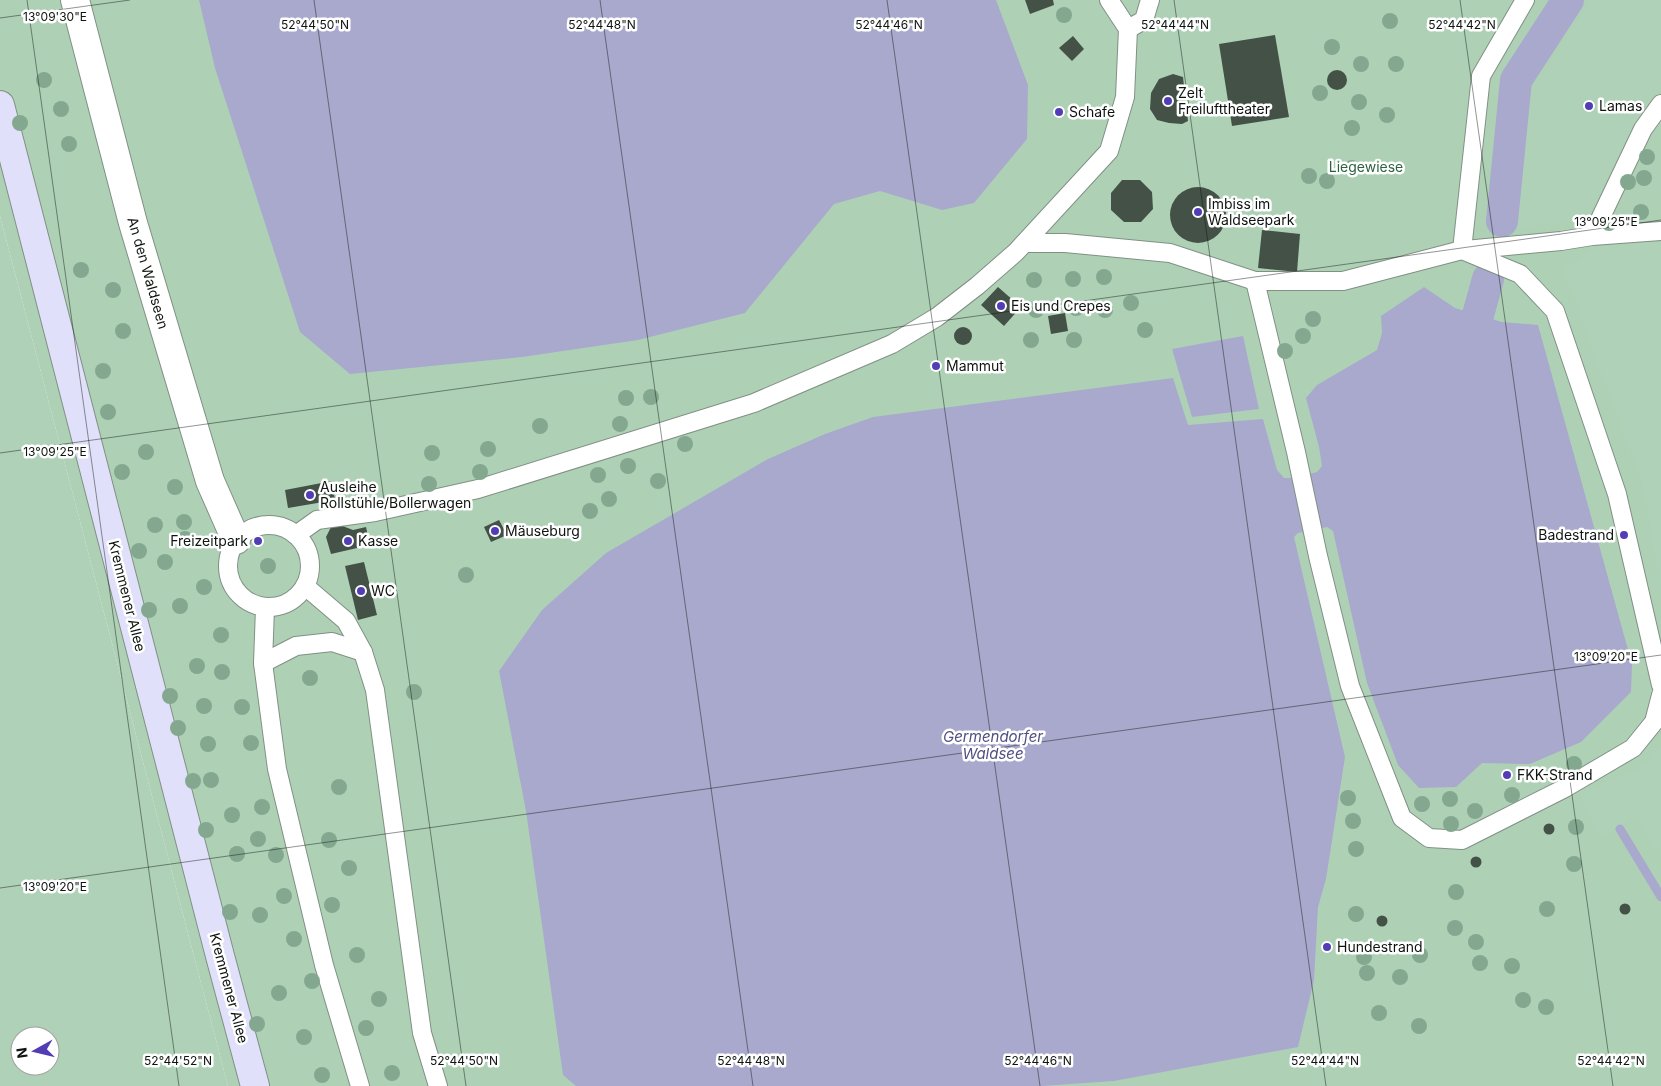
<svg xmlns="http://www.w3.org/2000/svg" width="1661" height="1086" font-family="Inter,sans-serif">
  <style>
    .green { fill: #aed1b6 }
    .forest { fill: #afd1b7; fill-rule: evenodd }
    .water { fill: #a8a9cd }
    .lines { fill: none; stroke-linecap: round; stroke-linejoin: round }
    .stream { stroke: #a8a9cd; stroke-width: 9 }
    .canal { stroke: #a8a9cd; stroke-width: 32 }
    .building { fill: #445147 }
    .service-casing { stroke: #819084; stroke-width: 20 }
    .minor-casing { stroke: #819084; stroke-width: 30 }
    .secondary-casing { stroke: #819084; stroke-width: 30 }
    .service { stroke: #fff; stroke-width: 18 }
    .minor { stroke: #fff; stroke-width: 28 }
    .secondary { stroke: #e1e0fa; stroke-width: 28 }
    .tree { fill: #83a88f }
    .ticks { fill: none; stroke: #0e140f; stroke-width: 1; stroke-opacity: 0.45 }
    .poi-dot { fill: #523db5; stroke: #fff; stroke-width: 2 }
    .labels { text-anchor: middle; stroke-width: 5; stroke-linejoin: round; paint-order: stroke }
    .poi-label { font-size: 14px; fill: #0e140f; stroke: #fff; text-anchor: start }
    .park-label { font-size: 14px; fill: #2d633f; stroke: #fff }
    .street-label { font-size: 14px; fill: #0e140f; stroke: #fff }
    .water-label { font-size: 15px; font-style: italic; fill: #525083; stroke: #fff }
    .ticks-label { font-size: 12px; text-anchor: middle; fill: #0e140f; stroke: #fff; stroke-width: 5; stroke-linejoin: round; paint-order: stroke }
  </style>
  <rect width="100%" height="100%" fill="#ecfdf0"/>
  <!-- green -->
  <path class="green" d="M0,0H1661V1086H228L0,216Z"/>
  <!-- forest -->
  <g class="forest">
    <path d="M1591,0H1661V88L1635,124L1587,220L1513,228L1532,89Z"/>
    <path d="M0,216L228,1086H0ZM20,1036H50V1066H20Z"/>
    <path d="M1661,242V585L1642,484L1563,269L1597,246Z"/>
    <path d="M1661,743V858L1636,817L1601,839L1579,794L1646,765Z"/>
  </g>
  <!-- water -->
  <g class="water">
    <path d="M199,0H996L1028,85L1027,139L974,203L942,210L880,191L834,204L745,313L638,340L522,357L350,374L300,332L215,68Z"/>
    <path d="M1424,287L1455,308L1502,322L1538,325L1632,664L1631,692L1581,742L1530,764L1482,763L1456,787L1419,788L1398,765L1367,683L1333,531L1327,527L1298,533L1294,537L1345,757L1326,879L1318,907L1314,980L1298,1047L1114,1081L1042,1086H576L563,1075L526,811L499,671L542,610L606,553L768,459L825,434L873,417L1173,378L1188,425L1263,419L1277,470L1284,478H1294L1317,472L1322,466L1319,447L1306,398L1317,385L1377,350L1382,333L1381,316Z"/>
    <path d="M1243,336L1259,409L1192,417L1172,349Z"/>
  </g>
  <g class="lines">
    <!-- stream -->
    <path class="stream" d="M1620,829L1661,897"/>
    <!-- canal -->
    <g class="canal">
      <path d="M1502,221L1516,80L1568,0"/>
      <path d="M1478,315L1488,279"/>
    </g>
  </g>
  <!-- building -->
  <g class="building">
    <path d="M1025,0H1053L1054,5L1030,14Z"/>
    <path d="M1275,35L1289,117L1232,126L1219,44Z"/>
    <path d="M1073,36L1084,49L1072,61L1059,48Z"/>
    <circle cx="1337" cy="80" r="10"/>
    <path d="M1173,74L1183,77L1188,121L1182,124L1169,123L1157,120L1150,109L1151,93L1159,79Z"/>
    <path d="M1122,180H1140L1152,192L1153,209L1141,222H1124L1111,210V193Z"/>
    <circle cx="1198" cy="215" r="28"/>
    <path d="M1262,230L1300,234L1297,272L1258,268Z"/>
    <path d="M998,287L1021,307L1004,326L981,305Z"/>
    <path d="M1065,313L1068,331L1051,334L1048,316Z"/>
    <circle cx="963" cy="336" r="9"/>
    <path d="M332,481L335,500L288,508L285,490Z"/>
    <path d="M499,520L507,535L491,542L484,527Z"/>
    <path d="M340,525L353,530L366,527L370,545L331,554L326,537L331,527Z"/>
    <path d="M364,562L377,615L358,620L345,566Z"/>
    <circle cx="1549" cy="829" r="5.5"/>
    <circle cx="1476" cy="862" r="5.5"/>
    <circle cx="1625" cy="909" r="5.5"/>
    <circle cx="1382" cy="921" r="5.5"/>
  </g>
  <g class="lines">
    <defs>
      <g id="service">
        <path d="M1128,29L1144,20L1150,0"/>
        <path d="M1661,104L1643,129L1592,236L1661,231"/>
        <path d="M1025,243H1065L1170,253L1255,281H1343L1462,250L1481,76L1525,0"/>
        <path d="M1462,250L1520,274L1555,311L1617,494L1661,685"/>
        <path d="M1465,250L1561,241L1592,236"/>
        <path d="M1255,281L1296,452L1318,556L1350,686L1402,818L1429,838L1462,840L1565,788L1633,748L1654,722L1661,695"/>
        <circle cx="269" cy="566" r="41"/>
        <path d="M296,535L317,520L375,512L478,489L754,403L892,344L937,317L977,286L1016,252L1109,151L1125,97L1128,29L1109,0"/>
        <path d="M305,586L346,621L363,652L375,690L422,1033L438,1086"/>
        <path d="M265,608L263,663L277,769L324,965L360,1086"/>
        <path d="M263,663L296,646L332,642L363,652"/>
      </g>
      <path id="minor" d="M75,0L133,223L210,481L236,540"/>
      <path id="secondary" d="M0,105L220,956L255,1086"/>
    </defs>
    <!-- service casing -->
    <use href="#service" class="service-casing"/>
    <!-- minor casing -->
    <use href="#minor" class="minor-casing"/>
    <!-- secondary casing -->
    <use href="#secondary" class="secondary-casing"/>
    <!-- service -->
    <use href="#service" class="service"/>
    <!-- minor -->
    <use href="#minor" class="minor"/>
    <!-- secondary -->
    <use href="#secondary" class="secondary"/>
  </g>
  <!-- trees -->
  <g class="tree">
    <circle cx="1064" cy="15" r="8"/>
    <circle cx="1390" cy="21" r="8"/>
    <circle cx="1332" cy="47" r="8"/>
    <circle cx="1361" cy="64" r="8"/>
    <circle cx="1396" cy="64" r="8"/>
    <circle cx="44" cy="80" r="8"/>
    <circle cx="1320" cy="93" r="8"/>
    <circle cx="1359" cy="102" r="8"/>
    <circle cx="61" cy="109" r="8"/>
    <circle cx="1387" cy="115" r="8"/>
    <circle cx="20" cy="123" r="8"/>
    <circle cx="1352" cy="128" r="8"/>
    <circle cx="69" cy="144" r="8"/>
    <circle cx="1647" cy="157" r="8"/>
    <circle cx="1352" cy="168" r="8"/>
    <circle cx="1309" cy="176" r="8"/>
    <circle cx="1644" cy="178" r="8"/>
    <circle cx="1327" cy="181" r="8"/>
    <circle cx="1628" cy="182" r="8"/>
    <circle cx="1641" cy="212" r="8"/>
    <circle cx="1609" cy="223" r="8"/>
    <circle cx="81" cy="270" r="8"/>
    <circle cx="1104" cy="277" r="8"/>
    <circle cx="1073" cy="279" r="8"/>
    <circle cx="1034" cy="280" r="8"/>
    <circle cx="113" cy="290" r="8"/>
    <circle cx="1131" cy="303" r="8"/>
    <circle cx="1076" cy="308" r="8"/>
    <circle cx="1036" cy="310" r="8"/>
    <circle cx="1105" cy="310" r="8"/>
    <circle cx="1313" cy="319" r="8"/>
    <circle cx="1145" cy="330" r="8"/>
    <circle cx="123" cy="331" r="8"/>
    <circle cx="1303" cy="336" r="8"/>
    <circle cx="1031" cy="340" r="8"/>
    <circle cx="1074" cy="340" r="8"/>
    <circle cx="1285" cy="351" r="8"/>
    <circle cx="103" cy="371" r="8"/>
    <circle cx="651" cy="397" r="8"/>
    <circle cx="626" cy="398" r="8"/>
    <circle cx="108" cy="412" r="8"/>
    <circle cx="620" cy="424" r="8"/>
    <circle cx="540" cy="426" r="8"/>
    <circle cx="685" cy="444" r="8"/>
    <circle cx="488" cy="449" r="8"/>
    <circle cx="146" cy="452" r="8"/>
    <circle cx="432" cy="453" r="8"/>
    <circle cx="628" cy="466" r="8"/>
    <circle cx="122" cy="472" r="8"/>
    <circle cx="480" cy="472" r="8"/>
    <circle cx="598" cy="475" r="8"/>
    <circle cx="658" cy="481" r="8"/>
    <circle cx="429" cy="484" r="8"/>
    <circle cx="175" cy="487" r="8"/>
    <circle cx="609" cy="499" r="8"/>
    <circle cx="590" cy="511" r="8"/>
    <circle cx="184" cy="522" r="8"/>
    <circle cx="155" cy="525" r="8"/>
    <circle cx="185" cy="539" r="8"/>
    <circle cx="139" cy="551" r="8"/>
    <circle cx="165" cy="562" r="8"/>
    <circle cx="268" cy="566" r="8"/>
    <circle cx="466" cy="575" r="8"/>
    <circle cx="204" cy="587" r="8"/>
    <circle cx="180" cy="606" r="8"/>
    <circle cx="149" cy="610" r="8"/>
    <circle cx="221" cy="635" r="8"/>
    <circle cx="197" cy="666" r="8"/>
    <circle cx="222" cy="672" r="8"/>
    <circle cx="310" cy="678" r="8"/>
    <circle cx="414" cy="692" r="8"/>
    <circle cx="170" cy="696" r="8"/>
    <circle cx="204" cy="706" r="8"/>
    <circle cx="242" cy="707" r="8"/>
    <circle cx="178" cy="728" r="8"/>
    <circle cx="251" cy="743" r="8"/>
    <circle cx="208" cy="744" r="8"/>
    <circle cx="1574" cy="764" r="8"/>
    <circle cx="211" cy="780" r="8"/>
    <circle cx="193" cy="781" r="8"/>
    <circle cx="339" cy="787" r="8"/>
    <circle cx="1512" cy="795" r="8"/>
    <circle cx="1348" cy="798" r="8"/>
    <circle cx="1450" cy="799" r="8"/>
    <circle cx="1422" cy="804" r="8"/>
    <circle cx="262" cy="807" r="8"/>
    <circle cx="1475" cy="811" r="8"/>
    <circle cx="232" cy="815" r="8"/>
    <circle cx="1353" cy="821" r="8"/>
    <circle cx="1451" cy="824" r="8"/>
    <circle cx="1576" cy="827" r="8"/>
    <circle cx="206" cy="830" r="8"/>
    <circle cx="258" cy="839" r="8"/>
    <circle cx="329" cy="840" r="8"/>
    <circle cx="1356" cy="849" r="8"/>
    <circle cx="237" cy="854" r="8"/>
    <circle cx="276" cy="855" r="8"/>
    <circle cx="1574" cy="864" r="8"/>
    <circle cx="349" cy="868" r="8"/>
    <circle cx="1456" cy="892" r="8"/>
    <circle cx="284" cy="896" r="8"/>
    <circle cx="332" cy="905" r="8"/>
    <circle cx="1547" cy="909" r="8"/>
    <circle cx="230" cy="912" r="8"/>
    <circle cx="1356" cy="914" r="8"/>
    <circle cx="260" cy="915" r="8"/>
    <circle cx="1455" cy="928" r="8"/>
    <circle cx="294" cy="939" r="8"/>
    <circle cx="1476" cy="942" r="8"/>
    <circle cx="357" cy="955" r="8"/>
    <circle cx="1420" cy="955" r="8"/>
    <circle cx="1364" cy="957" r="8"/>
    <circle cx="1480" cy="963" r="8"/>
    <circle cx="1512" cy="966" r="8"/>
    <circle cx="1367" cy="973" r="8"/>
    <circle cx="1400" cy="977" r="8"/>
    <circle cx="312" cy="981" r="8"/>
    <circle cx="279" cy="993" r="8"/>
    <circle cx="379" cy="999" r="8"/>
    <circle cx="1523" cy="1000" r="8"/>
    <circle cx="1546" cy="1007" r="8"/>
    <circle cx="1379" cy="1013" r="8"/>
    <circle cx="257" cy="1024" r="8"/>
    <circle cx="1419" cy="1026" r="8"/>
    <circle cx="366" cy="1028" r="8"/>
    <circle cx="304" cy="1037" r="8"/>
    <circle cx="392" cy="1073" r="8"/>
    <circle cx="322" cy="1075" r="8"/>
  </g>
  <!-- ticks -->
  <path class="ticks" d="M27,0L179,1086M314,0L466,1086M600,0L753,1086M887,0L1040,1086M1174,0L1326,1086M1460,0L1613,1086M0,18L130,0M0,453L1661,220M0,888L1661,655"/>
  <!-- markers -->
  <g class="poi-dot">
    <circle cx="1168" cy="101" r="5"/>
    <circle cx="1589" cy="106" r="5"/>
    <circle cx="1059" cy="112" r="5"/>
    <circle cx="1198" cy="212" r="5"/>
    <circle cx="1001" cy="306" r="5"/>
    <circle cx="936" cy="366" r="5"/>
    <circle cx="310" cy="495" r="5"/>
    <circle cx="495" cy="531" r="5"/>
    <circle cx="1624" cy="535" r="5"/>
    <circle cx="258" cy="541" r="5"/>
    <circle cx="348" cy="541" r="5"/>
    <circle cx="361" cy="591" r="5"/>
    <circle cx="1507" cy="775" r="5"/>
    <circle cx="1327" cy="947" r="5"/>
  </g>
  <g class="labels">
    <!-- poi labels -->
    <g class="poi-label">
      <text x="1178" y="98">Zelt<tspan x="1178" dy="16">Freilufttheater</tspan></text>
      <text x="1599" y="111">Lamas</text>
      <text x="1069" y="117">Schafe</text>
      <text x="1208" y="209">Imbiss im<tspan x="1208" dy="16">Waldseepark</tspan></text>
      <text x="1011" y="311">Eis und Crepes</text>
      <text x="946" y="371">Mammut</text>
      <text x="320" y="492">Ausleihe<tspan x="320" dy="16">Rollstühle/Bollerwagen</tspan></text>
      <text x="505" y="536">Mäuseburg</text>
      <text x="1614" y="540" text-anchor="end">Badestrand</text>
      <text x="248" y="546" text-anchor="end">Freizeitpark</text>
      <text x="358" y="546">Kasse</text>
      <text x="371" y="596">WC</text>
      <text x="1517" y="780">FKK-Strand</text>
      <text x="1337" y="952">Hundestrand</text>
    </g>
    <!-- park labels -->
    <g class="park-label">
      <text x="1366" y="172">Liegewiese</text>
    </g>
    <!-- street labels -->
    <g class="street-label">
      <text transform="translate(148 273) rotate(74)" y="5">An den Waldseen</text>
      <text transform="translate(127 596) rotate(76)" y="5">Kremmener Allee</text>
      <text transform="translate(229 988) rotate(75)" y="5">Kremmener Allee</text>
    </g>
    <!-- water labels -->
    <g class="water-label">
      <text x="993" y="742">Germendorfer<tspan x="993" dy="17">Waldsee</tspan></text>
    </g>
  </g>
  <g class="ticks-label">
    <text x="55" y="21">13°09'30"E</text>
    <text x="315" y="29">52°44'50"N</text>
    <text x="602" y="29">52°44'48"N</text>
    <text x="889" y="29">52°44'46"N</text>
    <text x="1175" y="29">52°44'44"N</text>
    <text x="1462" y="29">52°44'42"N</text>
    <text x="1606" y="226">13°09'25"E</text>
    <text x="55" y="456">13°09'25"E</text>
    <text x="1606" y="661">13°09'20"E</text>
    <text x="55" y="891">13°09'20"E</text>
    <text x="178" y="1065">52°44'52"N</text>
    <text x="464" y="1065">52°44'50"N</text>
    <text x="751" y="1065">52°44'48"N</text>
    <text x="1038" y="1065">52°44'46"N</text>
    <text x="1325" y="1065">52°44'44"N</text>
    <text x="1611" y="1065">52°44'42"N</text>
  </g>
  <!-- north arrow -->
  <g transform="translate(35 1051) rotate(262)"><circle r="24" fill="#ffffff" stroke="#9fa19f"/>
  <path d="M0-4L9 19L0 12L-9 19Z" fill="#523db5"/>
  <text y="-8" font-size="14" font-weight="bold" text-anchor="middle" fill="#0e140f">N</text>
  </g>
</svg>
